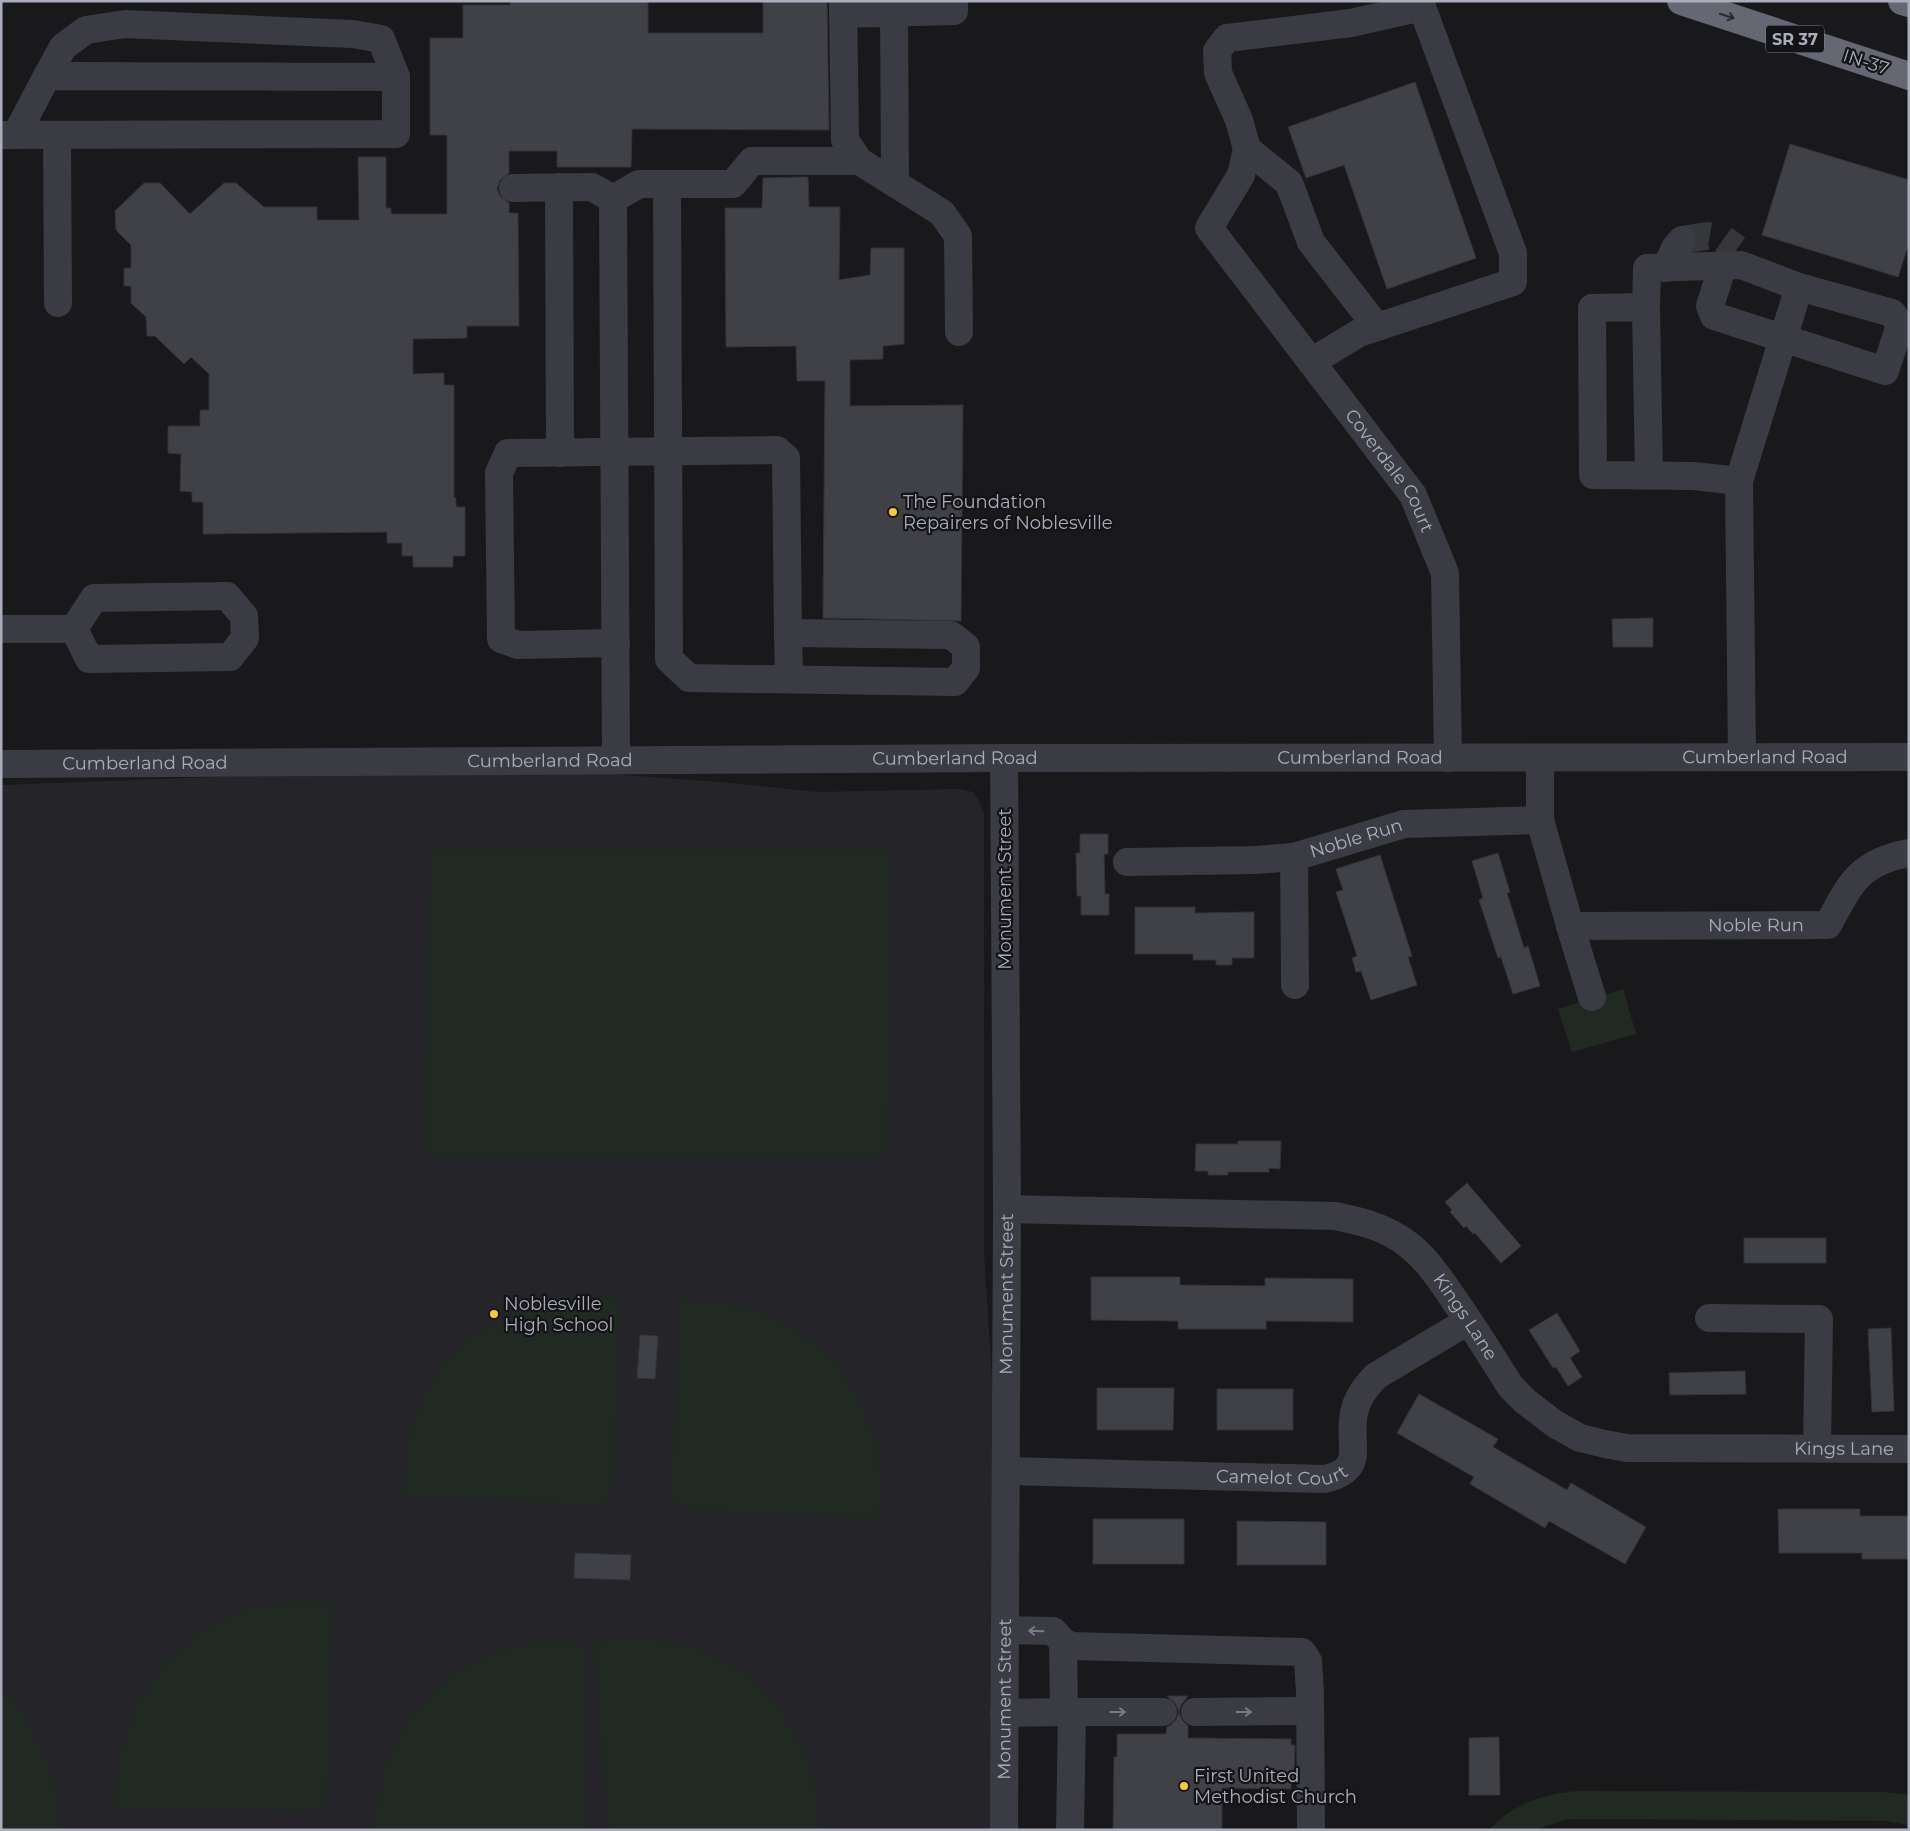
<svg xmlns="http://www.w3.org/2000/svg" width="1910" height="1831" font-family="Montserrat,sans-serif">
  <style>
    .built { fill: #252529 }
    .green { fill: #202a22 }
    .building { fill: #404146; stroke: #333338 }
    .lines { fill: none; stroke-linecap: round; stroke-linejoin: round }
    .minor-tunnel { stroke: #36373b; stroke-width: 28; stroke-dasharray: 28 14; stroke-linecap: butt }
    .minor { stroke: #3b3c43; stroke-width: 28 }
    .highway { stroke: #656872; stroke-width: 28 }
    .oneway { stroke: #28292e }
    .oneway2 { stroke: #787b86 }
    .poi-dot { fill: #ffc82d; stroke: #141417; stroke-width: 2 }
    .labels { text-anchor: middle; stroke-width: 4.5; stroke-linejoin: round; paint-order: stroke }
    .shield { fill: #141417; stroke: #7d808a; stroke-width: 1 }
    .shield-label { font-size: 16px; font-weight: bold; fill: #aaaebc }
    .street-label { font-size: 18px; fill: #aaaebc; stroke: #141417 }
    .poi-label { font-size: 18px; fill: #aaaebc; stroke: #141417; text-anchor: start }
  </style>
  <rect width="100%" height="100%" fill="#19191b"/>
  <!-- built -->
  <path class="built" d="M518,774H611L732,783L818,792L960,789L973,792L979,801L984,813V1253L994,1411L992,1830H1V785L213,777Z"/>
  <!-- green -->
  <g class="green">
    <path d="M430,850H891L886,1156H426Z"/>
    <path d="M1623,989L1636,1034L1572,1052L1558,1009Z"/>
    <path d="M562,1297H604L621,1300L611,1493L597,1505L405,1495C404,1465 408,1433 420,1405C436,1367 480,1326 518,1311C532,1305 547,1302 562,1297Z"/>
    <path d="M681,1301L728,1304L759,1312L797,1331L831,1360L857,1395L877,1443L880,1493L877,1519L685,1509L671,1495Z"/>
    <path d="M333,1602L326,1800L313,1811L114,1809L119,1754L137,1706L167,1661L201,1631L241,1611L280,1603Z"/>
    <path d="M630,1638C654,1640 678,1642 701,1651C775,1679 820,1752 818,1830H609L593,1643Z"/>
    <path d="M569,1641L585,1644V1830H375L374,1825L386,1762L409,1718L440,1684L478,1660L523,1644Z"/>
    <path d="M1,1692L23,1713L52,1772L59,1830H1Z"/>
    <path d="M1579,1791L1883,1792L1909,1795V1825L1886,1821L1579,1819L1564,1820L1535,1830H1489C1512,1804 1545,1793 1579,1791Z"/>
  </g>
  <!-- building -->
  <g class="building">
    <path d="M510,1H648V33H763V1H827L829,130L632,129L631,167H557V151H509V173L500,180L497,189L500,196L509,203V213H518L519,326H467V338L413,339V374L444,373V385H454V498H456V507H465V556H453V567H413V556H402V543H387V532L203,534V502H192V492L180,491L181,454L168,453V426H200V410H209V374L191,357L184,364L155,336H147L146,317L131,303V286H124V268H131V245L116,230L115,211L144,183H160L190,214L224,183H236L264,207H317V220H359L358,157H386V208H391V214H447V135H430V38H463V5H510Z"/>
    <path d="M1415,82L1476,258L1387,289L1344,165L1306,178L1288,127Z"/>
    <path d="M1790,144L1909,180V243L1898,277L1762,235Z"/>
    <path d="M800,177H808L809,207H840L839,280L870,275L871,248H904V344L883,346V359L850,360V406L963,405L961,621L823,618L825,381H797L796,346L726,347L725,208H762L763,178Z"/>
    <path d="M1653,618V647H1613L1612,619Z"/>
    <path d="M1080,834H1108V854H1104L1105,894H1109V915H1081V896H1077L1076,853H1080Z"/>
    <path d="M1498,853L1510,892L1507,893L1524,948L1528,946L1540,986L1513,994L1501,957L1498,958L1479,900L1483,898L1472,861Z"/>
    <path d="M1380,855L1412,956L1408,957L1417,985L1371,1000L1361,971L1356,972L1352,958L1357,956L1336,892L1343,890L1336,869Z"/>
    <path d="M1135,907H1195V913L1254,912V958H1232V965H1216V960H1193V954H1135Z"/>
    <path d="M1238,1141H1281L1280,1169L1269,1168V1172H1228V1175H1208V1171H1195L1196,1144H1238Z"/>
    <path d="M1467,1183L1521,1246L1501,1263L1475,1233L1473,1234L1466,1226L1464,1228L1450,1212L1452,1210L1445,1202Z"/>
    <rect x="1744" y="1238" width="82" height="25"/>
    <path d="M1091,1277H1180V1285L1265,1286V1278L1353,1279V1322L1266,1321V1329H1178V1321L1091,1320Z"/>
    <path d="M1557,1313L1580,1351L1570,1358L1582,1377L1568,1386L1556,1367L1553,1368L1529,1330Z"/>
    <path d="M1891,1328L1894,1411L1872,1412L1868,1329Z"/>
    <path d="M640,1335L658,1336L655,1379L637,1378Z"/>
    <path d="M1745,1371L1746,1394L1670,1395L1669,1373Z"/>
    <path d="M1097,1388H1174L1173,1430H1097Z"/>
    <rect x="1217" y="1389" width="76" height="41"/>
    <path d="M1419,1394L1498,1439L1493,1447L1567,1490L1571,1483L1646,1527L1625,1564L1549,1521L1545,1528L1470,1484L1474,1477L1397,1433Z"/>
    <path d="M1778,1509H1860V1516H1909V1559H1862V1553H1779Z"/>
    <rect x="1093" y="1519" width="91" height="45"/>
    <path d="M1237,1521L1326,1522V1565H1237Z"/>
    <path d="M575,1553L631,1555L630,1580L574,1578Z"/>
    <path d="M1167,1696H1188L1181,1705L1179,1712L1182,1720L1188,1726V1738L1291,1739V1745H1295L1294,1782H1291V1789L1222,1788V1830H1113L1114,1757H1117V1734H1166L1167,1727L1171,1725L1176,1720L1179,1712L1176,1704Z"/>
    <path d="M1499,1737L1500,1795H1469V1738Z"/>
  </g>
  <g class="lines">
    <!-- minor-tunnel -->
    <path class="minor-tunnel" d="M1682,240L1707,236L1723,239L1737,249"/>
    <!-- minor -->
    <g class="minor">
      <path d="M843,1L845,140L859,161"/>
      <path d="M894,12L895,183"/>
      <path d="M843,14L954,11V1"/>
      <path d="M47,76L63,47L86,30L125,24L353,34L381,39L396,77"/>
      <path d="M1,135L396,134V77L47,76L16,135"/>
      <path d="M57,135L58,303"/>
      <path d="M1247,149L1289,183L1311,242L1377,327"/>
      <path d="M559,187L560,453"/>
      <path d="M513,188L592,187L613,199L616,760"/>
      <path d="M613,199L639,184H733L752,161H859L942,213L958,236L959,332"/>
      <path d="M1723,265L1710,306L1714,316L1885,371L1900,325L1892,313L1799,287"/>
      <path d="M1666,268L1675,248L1682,240"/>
      <path d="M1646,307L1647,268L1741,265L1799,287L1739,481L1742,757"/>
      <path id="s1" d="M1311,362L1359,333L1513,282V253L1422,7L1351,23L1227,38L1217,51L1218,73L1239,120L1247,149L1241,175L1209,228L1413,495L1445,573L1448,758"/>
      <path d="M1649,476L1646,307L1592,308L1593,475L1693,476L1739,481"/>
      <path d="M227,596L244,616L245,638L230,657L89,659L74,629L94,598Z"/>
      <path d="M1,629H74"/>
      <path d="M788,633L789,679"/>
      <path d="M616,643L518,645L501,639L499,473L508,453L777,450L786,458L788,633L951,635L966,647V668L955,682L689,678L669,659L667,184"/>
      <path d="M1540,758V820L1570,926L1592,997"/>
      <path id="s2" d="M1,764L1004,758L1909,757"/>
      <path d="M1294,857L1295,985"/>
      <path id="s3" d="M1127,862L1255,860L1294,857L1404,824L1540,820"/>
      <path id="s4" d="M1570,926L1828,925C1850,884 1859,862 1909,853"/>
      <path id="s5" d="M1007,1209L1335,1216C1360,1221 1385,1227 1406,1243C1427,1258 1442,1282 1457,1304C1476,1331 1493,1359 1511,1387L1525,1401L1555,1424L1580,1438L1605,1444L1627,1448L1909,1449"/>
      <path d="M1709,1318L1819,1319L1817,1448"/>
      <path id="s6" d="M1006,1471L1325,1479C1364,1469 1350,1451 1353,1420C1354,1403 1364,1388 1376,1376L1468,1321"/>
      <path d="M1005,1630L1053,1631L1063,1642L1072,1646L1302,1652L1308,1661L1310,1691L1311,1830"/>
      <path d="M1063,1642L1064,1712"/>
      <path d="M1072,1712H1163"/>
      <path d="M1195,1712L1310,1711"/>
      <path d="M1004,1713L1072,1712L1070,1830"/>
      <path id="s7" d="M1004,1830L1007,1209L1004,758"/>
    </g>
    <!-- highway -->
    <g class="highway">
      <path d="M1681,1L1909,76"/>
      <path d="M1902,1L1909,3"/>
    </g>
  </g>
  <!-- one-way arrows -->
  <defs><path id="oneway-shaft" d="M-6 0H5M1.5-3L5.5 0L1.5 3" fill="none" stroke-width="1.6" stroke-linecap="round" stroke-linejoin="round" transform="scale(1.25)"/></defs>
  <use class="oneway" href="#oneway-shaft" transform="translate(1727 16) rotate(18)"/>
  <g class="oneway2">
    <use href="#oneway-shaft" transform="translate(1036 1631) rotate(-178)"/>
    <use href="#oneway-shaft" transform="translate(1118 1712)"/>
    <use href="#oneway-shaft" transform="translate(1244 1712)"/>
  </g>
  <!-- markers -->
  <g class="poi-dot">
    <circle cx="893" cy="512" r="5"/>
    <circle cx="494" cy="1314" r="5"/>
    <circle cx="1184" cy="1786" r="5"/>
  </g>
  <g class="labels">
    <!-- shield labels -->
    <rect class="shield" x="1766" y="25.5" width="58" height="27" rx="4"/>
    <g class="shield-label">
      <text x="1795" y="45">SR 37</text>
    </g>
    <!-- street labels -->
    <g class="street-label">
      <text transform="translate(1866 62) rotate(18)" y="6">IN-37</text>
      <text dy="6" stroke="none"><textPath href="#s1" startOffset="1219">Coverdale Court</textPath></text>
      <text dy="6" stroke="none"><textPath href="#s2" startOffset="1764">Cumberland Road</textPath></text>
      <text dy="6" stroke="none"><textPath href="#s2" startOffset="954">Cumberland Road</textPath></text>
      <text dy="6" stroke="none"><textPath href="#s2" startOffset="1359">Cumberland Road</textPath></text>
      <text dy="6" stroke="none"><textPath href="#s2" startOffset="549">Cumberland Road</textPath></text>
      <text dy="6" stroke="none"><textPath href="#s2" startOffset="144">Cumberland Road</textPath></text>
      <text dy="6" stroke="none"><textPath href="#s3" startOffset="232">Noble Run</textPath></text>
      <text transform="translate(1005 889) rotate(-90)" y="6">Monument Street</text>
      <text dy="6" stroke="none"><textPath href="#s4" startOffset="186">Noble Run</textPath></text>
      <text dy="6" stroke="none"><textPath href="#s7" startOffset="536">Monument Street</textPath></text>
      <text dy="6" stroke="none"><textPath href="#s5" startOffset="500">Kings Lane</textPath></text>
      <text dy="6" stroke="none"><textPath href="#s5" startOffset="935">Kings Lane</textPath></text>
      <text dy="6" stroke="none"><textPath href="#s6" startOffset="276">Camelot Court</textPath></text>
      <text dy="6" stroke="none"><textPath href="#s7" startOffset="131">Monument Street</textPath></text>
    </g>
    <!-- poi labels -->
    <g class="poi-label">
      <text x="903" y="508">The Foundation<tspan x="903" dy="21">Repairers of Noblesville</tspan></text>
      <text x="504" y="1310">Noblesville<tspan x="504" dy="21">High School</tspan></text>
      <text x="1194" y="1782">First United<tspan x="1194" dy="21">Methodist Church</tspan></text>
    </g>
  </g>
  <!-- border -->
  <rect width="1910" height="1831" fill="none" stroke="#aaaebc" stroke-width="5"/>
</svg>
